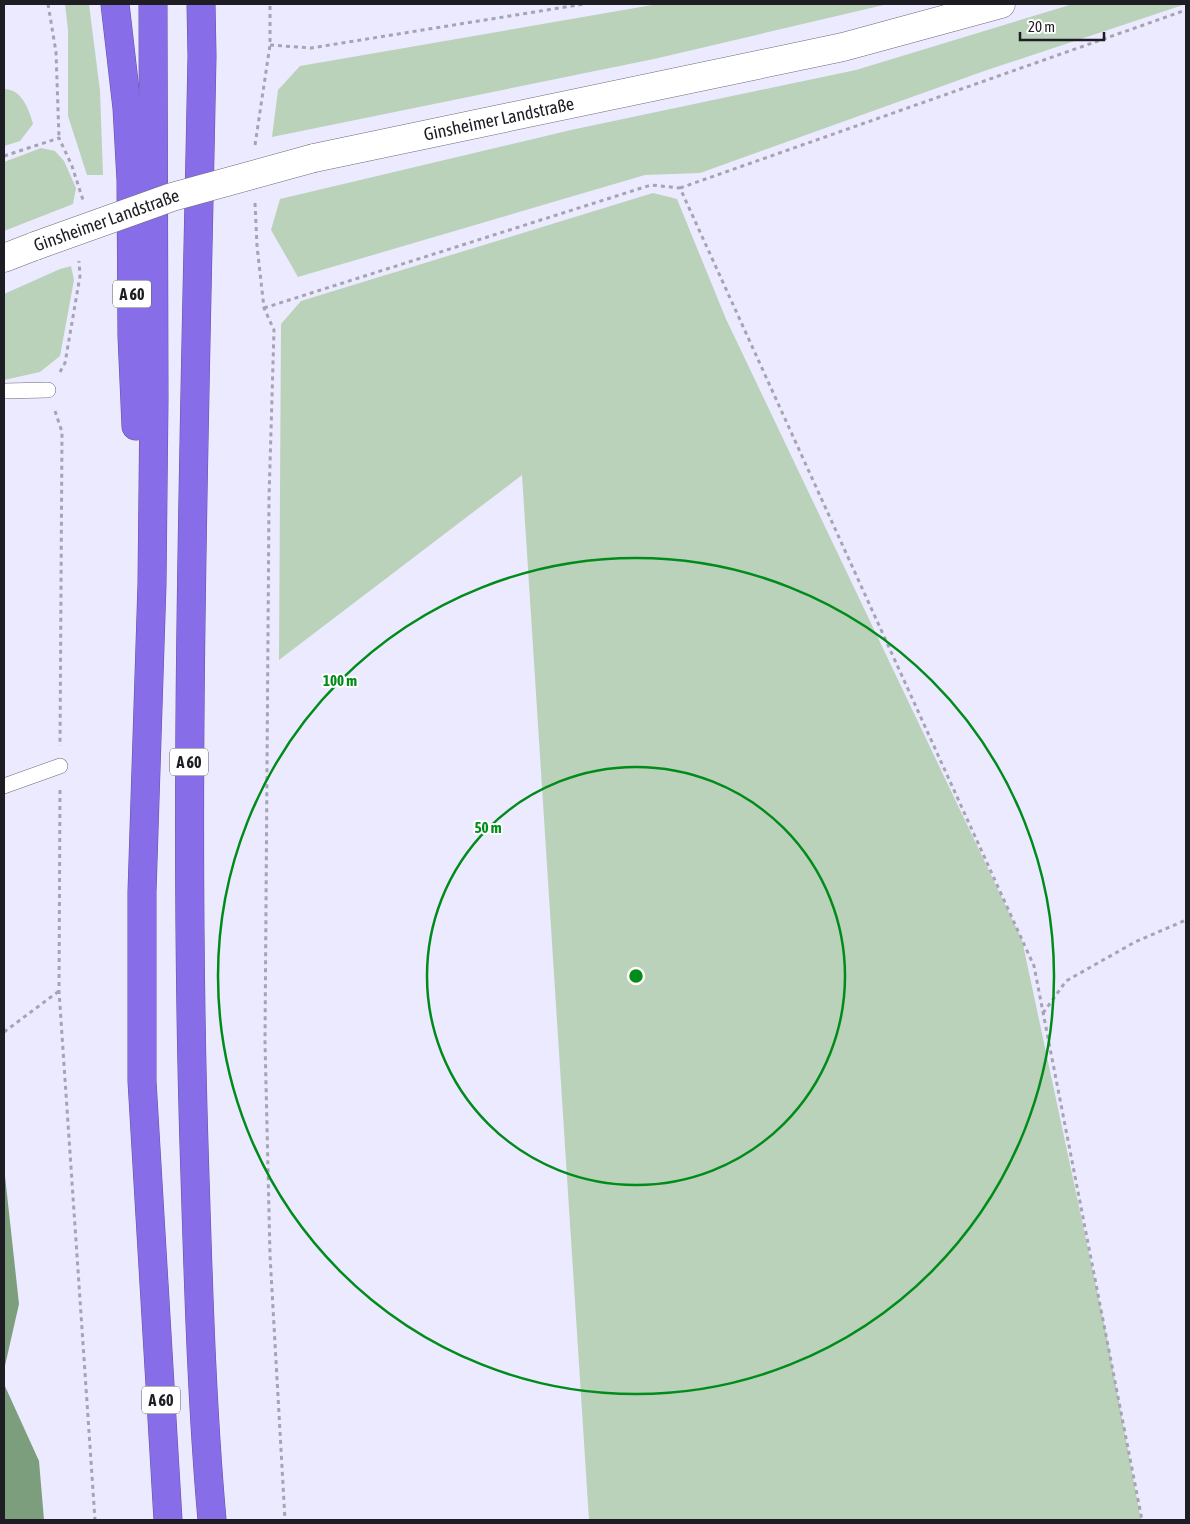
<svg xmlns="http://www.w3.org/2000/svg" width="1190" height="1524" font-family="'Asap Condensed',sans-serif">
  <style>
    .green { fill: #bad2b9 }
    .water { fill: #7d9e7c }
    .lines { fill: none; stroke-linecap: round; stroke-linejoin: round }
    .lane-casing { stroke: #6b697b; stroke-width: 16 }
    .secondary-casing { stroke: #6b697b; stroke-width: 29 }
    .highway-casing { stroke: #6351a3; stroke-width: 29 }
    .path { stroke: #a6a4b3; stroke-width: 3; stroke-dasharray: 4 4; stroke-linecap: butt }
    .lane { stroke: #fff; stroke-width: 15 }
    .secondary { stroke: #fff; stroke-width: 28 }
    .highway { stroke: #886de8; stroke-width: 28 }
    .secondary-bridge-casing { stroke: #6b697b; stroke-width: 29; stroke-linecap: butt }
    .secondary-bridge { stroke: #fff; stroke-width: 28 }
    .ring { fill: none; stroke: #008c1b; stroke-width: 2.5 }
    .labels { text-anchor: middle; stroke-width: 4; stroke-linejoin: round; paint-order: stroke }
    .shield { fill: #fff; stroke: #626166; stroke-width: 1 }
    .shield-label { font-size: 16px; font-weight: bold; fill: #1e1d24 }
    .street-label { font-size: 18px; fill: #1e1d24; stroke: #fff }
    .centre { fill: #008c1b; stroke: #fff; stroke-width: 2.5 }
    .ring-label { font-size: 15px; text-anchor: middle; font-weight: bold; fill: #008c1b; stroke: #fff; stroke-width: 4; stroke-linejoin: round; paint-order: stroke }
  </style>
  <rect width="100%" height="100%" fill="#eceafe"/>
  <!-- green -->
  <g class="green">
    <path d="M65,4H89L100,91L103,175H87L68,116V30Z"/>
    <path d="M658,4H888L654,59L272,137L278,90L300,66Z"/>
    <path d="M1073,4H1186L987,70L700,173L645,175L298,277L271,230L280,199L571,130L856,70Z"/>
    <path d="M4,89C22,89 29,110 33,124L20,141L4,146Z"/>
    <path d="M41,148L55,151L64,161L76,188L73,204L4,231V162Z"/>
    <path d="M653,193L677,199L726,319L1022,940L1106,1333L1141,1520H589L522,475L279,660L281,324L301,301Z"/>
    <path d="M71,266L74,280L60,356L40,372L4,380V294L60,269Z"/>
  </g>
  <!-- water -->
  <g class="water">
    <path d="M4,1167L19,1304L4,1370Z"/>
    <path d="M4,1384L39,1461L44,1520H4Z"/>
  </g>
  <g class="lines">
    <defs>
      <g id="lane">
        <path d="M4,391L48,390"/>
        <path d="M4,786L60,766"/>
      </g>
      <g id="secondary">
        <path id="s1" d="M314,158L843,47L1001,4"/>
        <path d="M4,258L35,246"/>
      </g>
      <g id="highway">
        <path d="M115,4L127,108L131,180L132,336L136,426"/>
        <path d="M153,4L154,399L152,584L142,892V1081L168,1520"/>
        <path d="M201,4L202,56C195,419 183,782 194,1145C198,1270 201,1396 212,1520"/>
      </g>
    </defs>
    <!-- lane casing -->
    <use href="#lane" class="lane-casing"/>
    <!-- secondary casing -->
    <use href="#secondary" class="secondary-casing"/>
    <!-- highway casing -->
    <use href="#highway" class="highway-casing"/>
    <!-- path -->
    <g class="path">
      <path d="M48,4L56,52L59,138"/>
      <path d="M270,45L311,48L584,4"/>
      <path d="M255,145L270,45V4"/>
      <path d="M4,156L59,138L72,166L83,200"/>
      <path d="M680,188L1186,10"/>
      <path d="M255,203L257,246L264,308L274,330L269,498L265,1041L270,1255L285,1520"/>
      <path d="M264,308L651,185L680,188L1034,966L1142,1520"/>
      <path d="M60,372L65,363L80,276L79,261"/>
      <path d="M55,411L62,432L60,746"/>
      <path d="M60,790L59,991L95,1520"/>
      <path d="M1043,1013L1066,981L1135,942L1186,920"/>
      <path d="M4,1032L59,991"/>
    </g>
    <!-- lane -->
    <use href="#lane" class="lane"/>
    <!-- secondary -->
    <use href="#secondary" class="secondary"/>
    <!-- highway -->
    <use href="#highway" class="highway"/>
    <defs>
      <g id="secondary-bridge">
        <path id="s2" d="M35,246L172,197L314,158"/>
      </g>
    </defs>
    <!-- secondary-bridge casing -->
    <use href="#secondary-bridge" class="secondary-bridge-casing"/>
    <!-- secondary-bridge -->
    <use href="#secondary-bridge" class="secondary-bridge"/>
  </g>
  <!-- distance rings -->
  <g class="ring">
    <circle cx="636" cy="976" r="209"/>
    <circle cx="636" cy="976" r="418"/>
  </g>
  <g class="labels">
    <!-- shield labels -->
    <g class="shield">
      <rect x="113" y="280.5" width="38" height="27" rx="4"/>
      <rect x="170" y="748.5" width="38" height="27" rx="4"/>
      <rect x="142" y="1386.5" width="38" height="27" rx="4"/>
    </g>
    <g class="shield-label">
      <text x="132" y="300">A 60</text>
      <text x="189" y="768">A 60</text>
      <text x="161" y="1406">A 60</text>
    </g>
    <!-- street labels -->
    <g class="street-label">
      <text dy="6" stroke="none"><textPath href="#s1" startOffset="189">Ginsheimer Landstraße</textPath></text>
      <text dy="6" stroke="none"><textPath href="#s2" startOffset="76">Ginsheimer Landstraße</textPath></text>
    </g>
  </g>
  <circle cx="636" cy="976" r="8" class="centre"/>
  <g class="ring-label">
    <text x="340" y="686">100 m</text>
    <text x="488" y="833">50 m</text>
  </g>
  <!-- border -->
  <rect width="1190" height="1524" fill="none" stroke="#1e1d24" stroke-width="10"/>
  <!-- scale -->
  <path d="M1020 32v8h84v-8" fill="none" stroke="#1e1d24" stroke-width="2.5"/>
  <text x="1028" y="32" font-size="15" fill="#1e1d24" stroke="#ffffff" stroke-width="4" paint-order="stroke">20 m</text>
</svg>
